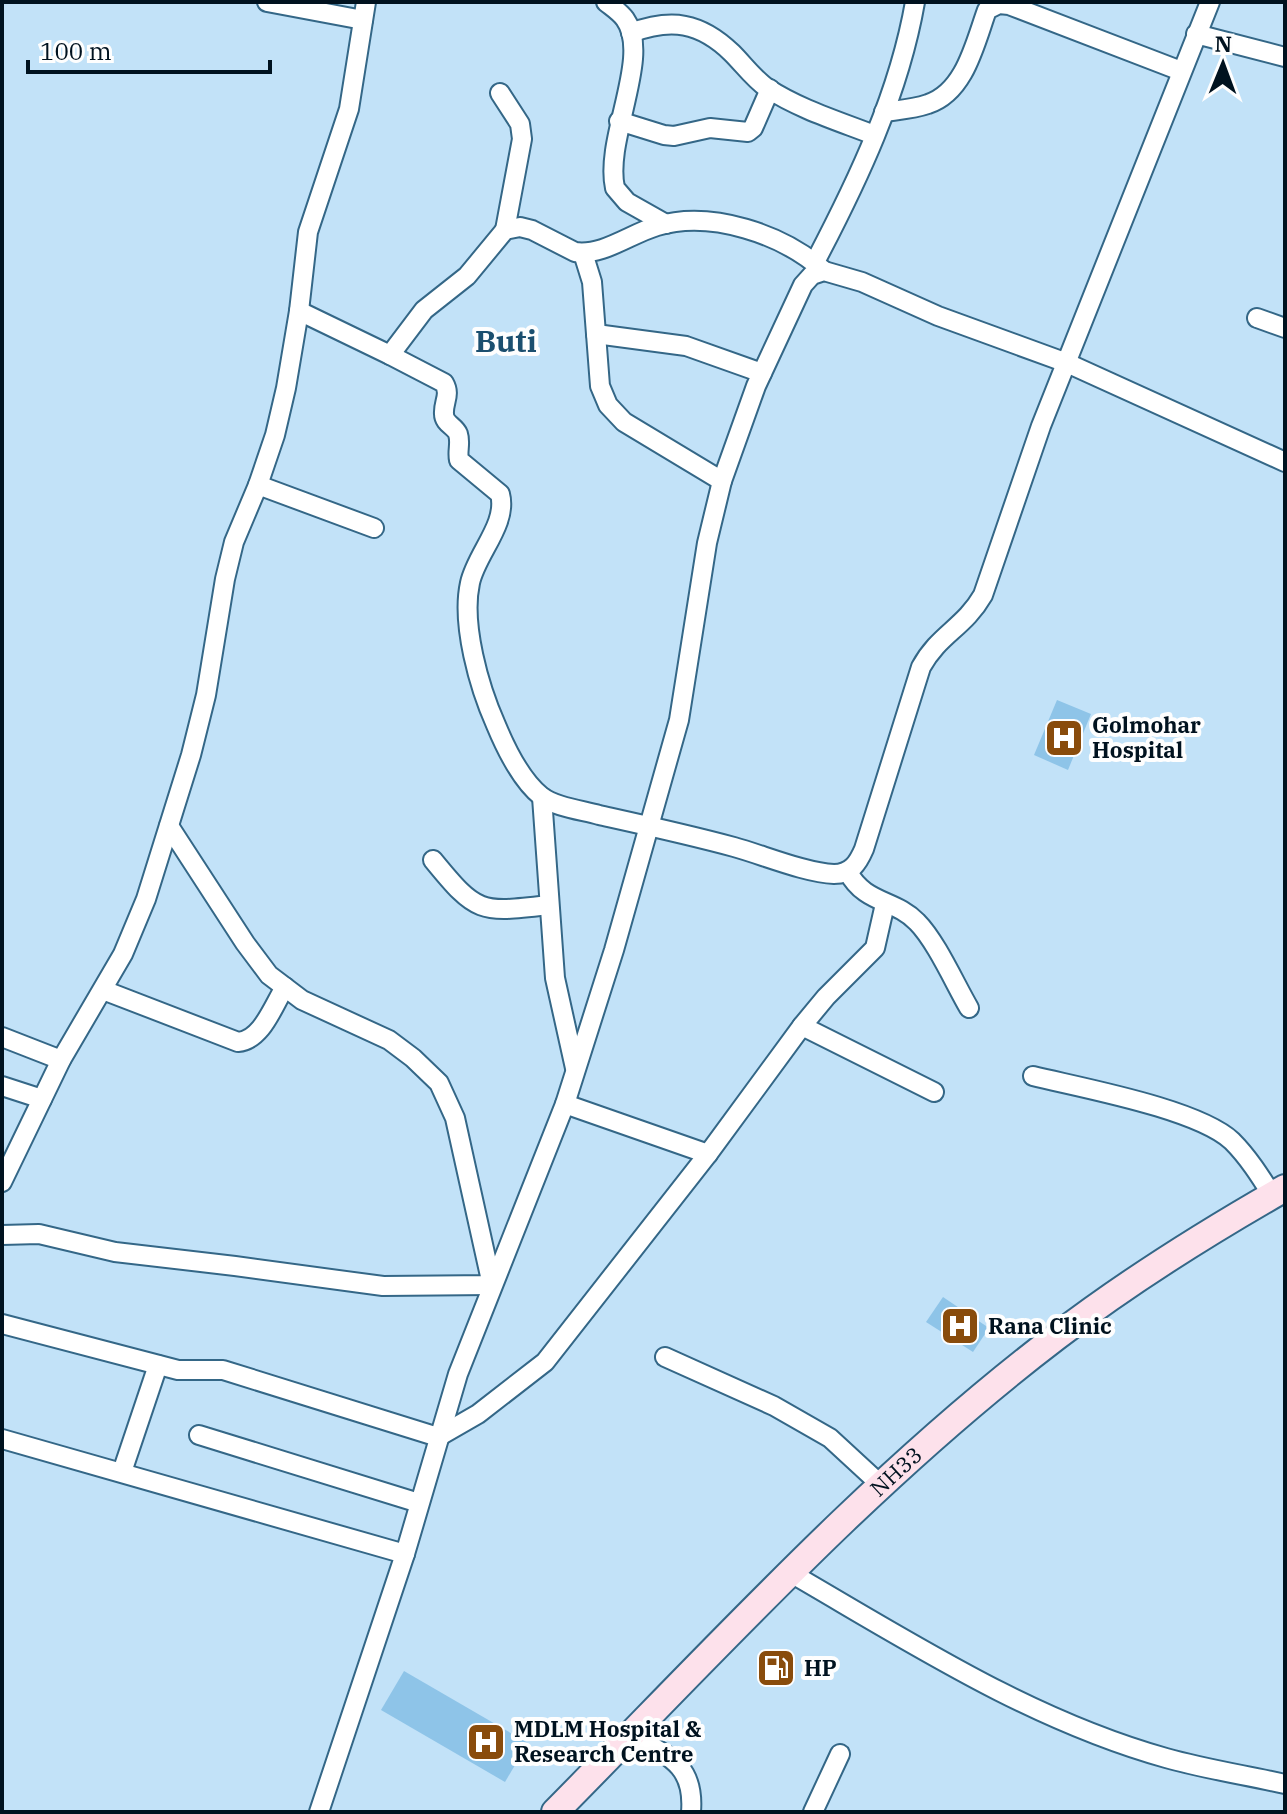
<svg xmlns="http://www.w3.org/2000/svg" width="1287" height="1814" font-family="'IBM Plex Serif',serif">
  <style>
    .building { fill: #8ec4e8 }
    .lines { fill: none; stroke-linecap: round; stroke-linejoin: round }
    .minor-casing { stroke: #346787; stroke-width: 22 }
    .secondary-casing { stroke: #346787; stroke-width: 30 }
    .minor { stroke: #fff; stroke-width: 18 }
    .secondary { stroke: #fde1eb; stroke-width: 26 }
    .labels { text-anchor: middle; stroke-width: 8; stroke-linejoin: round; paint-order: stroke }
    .poi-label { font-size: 22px; font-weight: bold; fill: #00121f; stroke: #fefefe; text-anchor: start }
    .street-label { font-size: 22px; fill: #00121f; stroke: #fefefe }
    .district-label { font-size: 30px; font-weight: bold; fill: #1b4f6f; stroke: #fefefe }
  </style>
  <rect width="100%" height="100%" fill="#c2e2f8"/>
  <!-- building -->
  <g class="building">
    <path d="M1057,700L1091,714L1068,770L1034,755Z"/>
    <path d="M943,1297L989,1328L973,1352L926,1322Z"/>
    <path d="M404,1671L528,1743L505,1782L381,1710Z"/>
  </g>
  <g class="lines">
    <defs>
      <g id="minor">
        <path d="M267,2L363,20"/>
        <path d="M606,2C612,7 620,12 625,19C652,56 604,139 615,188L627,202L666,224"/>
        <path d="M631,33C671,18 700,22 732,53C744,65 753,78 767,88C799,109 838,121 874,135"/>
        <path d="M1196,34L1285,57"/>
        <path d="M500,93L520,124L522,139L505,230"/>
        <path d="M884,112C898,110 914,109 928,104C965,92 975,43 987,10L999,4L1009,5L1181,71"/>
        <path d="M619,121L664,135L674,136L710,128L748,132L753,128L770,89"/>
        <path d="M583,253L592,282L600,386L608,405L624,422L722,481"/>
        <path d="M815,262C858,180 899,94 915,2"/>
        <path d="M299,311L390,355L424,310L467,276L505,230L520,227L532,230L575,252C603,256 630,234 657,226C711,210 783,234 824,271"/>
        <path d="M1257,318L1285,328"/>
        <path d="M596,334L686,346L762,373"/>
        <path d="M390,355L444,383C451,395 443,402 444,414C444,424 455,426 458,434C461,443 457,451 459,460L500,494C508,524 476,554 470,583C461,624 479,687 496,725C506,749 521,780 541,796C555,807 581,810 599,815C644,825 690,835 734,847C763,855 806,873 834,874C851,874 858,863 864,849L921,667C939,634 964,628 983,595L1041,426L1210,2"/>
        <path d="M258,485L374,528"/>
        <path d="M542,797L555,978L575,1068"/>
        <path d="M433,860C477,914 480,913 549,905"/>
        <path d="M848,872C865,904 895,899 917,922C936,941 955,984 969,1008"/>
        <path d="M103,990L238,1042C262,1040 273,1006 285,987"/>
        <path d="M802,1026L934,1092"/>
        <path d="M2,1037L61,1060"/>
        <path d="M1033,1076C1082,1088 1198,1109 1232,1141C1248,1157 1260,1176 1272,1195"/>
        <path d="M2,1086L42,1099"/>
        <path d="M565,1104L708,1154"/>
        <path d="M2,1182L61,1060L123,954L146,899L191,755L206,695L225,579L234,542L258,485L275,435L286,388L299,311L308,232L349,109L366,2"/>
        <path d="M2,1235L39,1234L115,1252L235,1266L383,1286L492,1285L455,1118L439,1083L413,1058L389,1040L302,1000L269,975L245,943L169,826"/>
        <path d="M2,1324L178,1370H223L438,1437L478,1414L545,1362L708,1154L802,1026L826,997L875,948L885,904"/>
        <path d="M665,1357L774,1406L830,1438L881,1485"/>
        <path d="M199,1435L419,1503"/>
        <path d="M2,1439L405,1554"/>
        <path d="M122,1472L158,1365"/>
        <path d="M789,1572C910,1642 1030,1720 1166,1758C1205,1769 1245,1775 1285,1784"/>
        <path d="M629,1734C666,1755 695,1763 691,1812"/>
        <path d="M319,1812L405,1554L458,1374L565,1104L614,950L679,720L707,543L722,481L756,386L803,285L812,275L824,271L862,282L938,316L1067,363L1285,462"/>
        <path d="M813,1812L840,1754"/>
      </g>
      <g id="secondary">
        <path id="s1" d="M555,1812C717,1648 872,1477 1056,1337C1129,1281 1206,1233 1285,1188"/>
      </g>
    </defs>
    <!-- minor casing -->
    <use href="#minor" class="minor-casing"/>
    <!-- secondary casing -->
    <use href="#secondary" class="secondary-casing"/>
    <!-- minor -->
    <use href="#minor" class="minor"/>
    <!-- secondary -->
    <use href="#secondary" class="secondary"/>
  </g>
  <!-- icons -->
  <defs>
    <symbol id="hospital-square" viewBox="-11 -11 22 22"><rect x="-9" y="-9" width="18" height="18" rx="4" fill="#894c0c" stroke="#fefefe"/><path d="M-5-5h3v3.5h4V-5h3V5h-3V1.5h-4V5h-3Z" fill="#fff"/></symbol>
    <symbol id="fuel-square" viewBox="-11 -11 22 22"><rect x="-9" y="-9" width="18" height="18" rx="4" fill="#894c0c" stroke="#fefefe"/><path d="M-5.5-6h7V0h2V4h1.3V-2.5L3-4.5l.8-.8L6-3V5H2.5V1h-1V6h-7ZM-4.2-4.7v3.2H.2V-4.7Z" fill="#fff"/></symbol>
  </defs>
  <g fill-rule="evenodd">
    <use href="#hospital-square" x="1042" y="716" width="44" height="44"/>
    <use href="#hospital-square" x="938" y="1304" width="44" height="44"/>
    <use href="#fuel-square" x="754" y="1646" width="44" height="44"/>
    <use href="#hospital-square" x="464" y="1720" width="44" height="44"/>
  </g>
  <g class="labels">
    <!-- poi labels -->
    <g class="poi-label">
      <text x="1092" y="733">Golmohar<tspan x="1092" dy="25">Hospital</tspan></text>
      <text x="988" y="1334">Rana Clinic</text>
      <text x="804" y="1676">HP</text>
      <text x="514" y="1737">MDLM Hospital &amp;<tspan x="514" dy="25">Research Centre</tspan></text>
    </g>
    <!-- street labels -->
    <g class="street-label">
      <text dy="8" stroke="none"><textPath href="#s1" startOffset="482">NH33</textPath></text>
    </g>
    <!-- district labels -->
    <g class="district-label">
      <text x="506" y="352">Buti</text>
    </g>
  </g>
  <!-- border -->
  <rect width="1287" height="1814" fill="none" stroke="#00121f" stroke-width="8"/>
  <!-- north arrow -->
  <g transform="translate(1223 64) rotate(1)" stroke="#fefefe" stroke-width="6" paint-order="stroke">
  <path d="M0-6L14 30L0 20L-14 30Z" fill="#00121f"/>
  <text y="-12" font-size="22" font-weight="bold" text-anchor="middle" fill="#00121f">N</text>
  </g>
  <!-- scale -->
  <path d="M28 60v12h242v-12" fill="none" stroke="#00121f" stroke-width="4"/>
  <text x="40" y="60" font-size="24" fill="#00121f" stroke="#fefefe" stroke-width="6" paint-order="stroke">100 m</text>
</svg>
